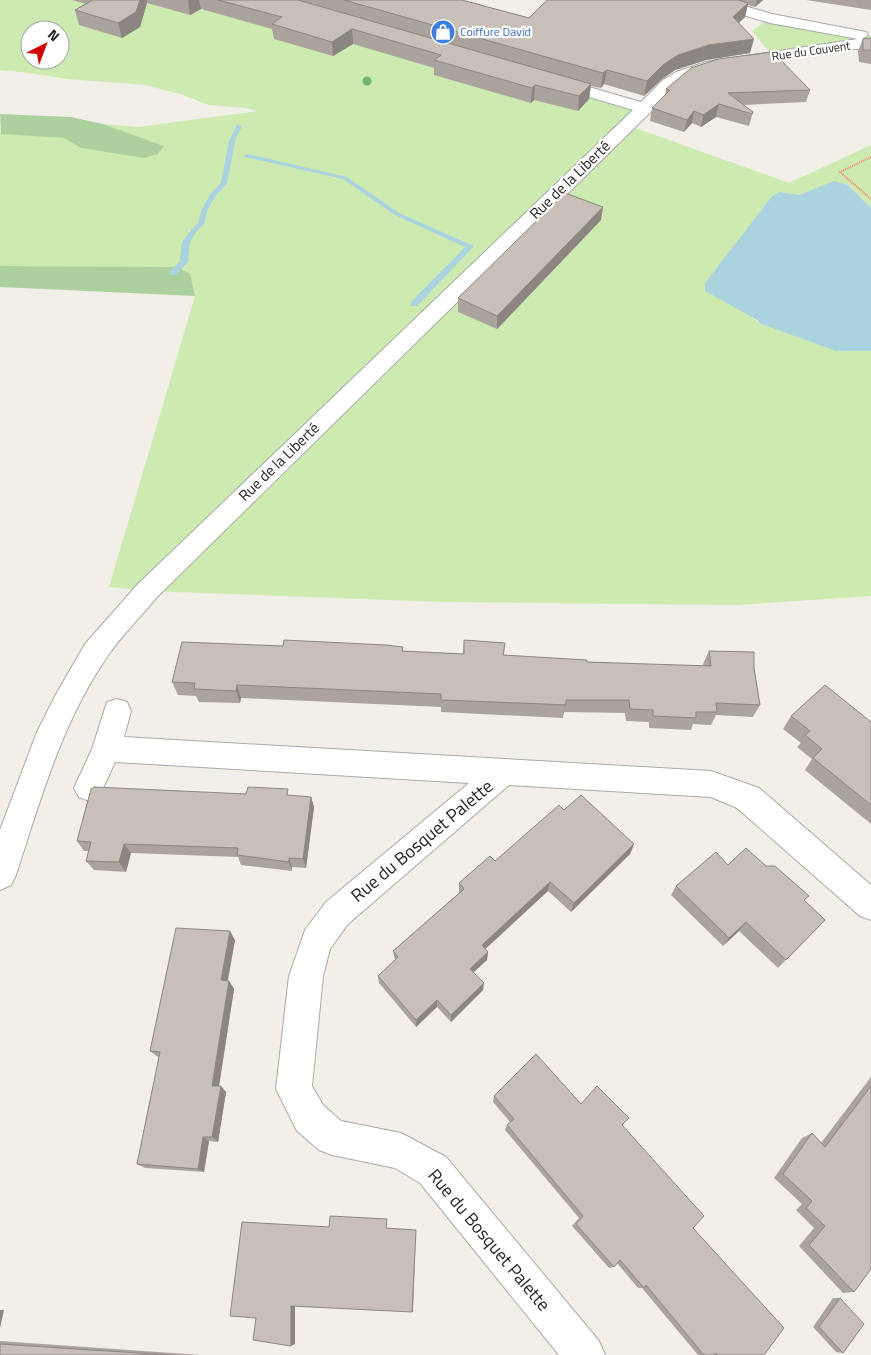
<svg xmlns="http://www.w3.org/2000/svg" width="871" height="1355" font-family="'Titillium Web',sans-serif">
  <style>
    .grass { fill: #cdebb0; fill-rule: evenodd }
    .forest { fill: #add19e }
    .water { fill: #aad3df }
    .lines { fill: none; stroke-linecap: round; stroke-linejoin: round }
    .stream { fill: #aad3df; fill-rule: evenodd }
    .minor-casing { stroke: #a9a9a9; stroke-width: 2 }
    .path { stroke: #fa8072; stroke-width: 2; stroke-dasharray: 1 1; stroke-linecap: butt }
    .minor { fill: #fff; fill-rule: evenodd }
    .tree { fill: #74b475 }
    .wall { fill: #aba49e }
    .shaded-wall { fill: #8b8681 }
    .building { fill: #c7bfb8; stroke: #8b8681 }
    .labels { text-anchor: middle; stroke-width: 4.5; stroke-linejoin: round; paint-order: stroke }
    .far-shop-label { font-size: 12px; fill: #366cbe; stroke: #fff; text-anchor: start }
    .far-street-label { font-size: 12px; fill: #222; stroke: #fff }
    .street-label { font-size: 15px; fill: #222; stroke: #fff }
    .near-street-label { font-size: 18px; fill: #222; stroke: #fff }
  </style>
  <rect width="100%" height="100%" fill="#f2efe9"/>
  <!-- grass -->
  <g class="grass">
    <path d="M0,0H272L645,108L627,125L789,183L871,145V208L848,185H824L799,195L780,192L772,196L705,284L761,324L836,350L871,351V596L737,605L443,602L147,591L109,587L195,296L190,273L175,267L0,266V133L64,138L81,148L158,154L164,146L103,124L138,127L257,111L245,108L209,105L180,94L145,85L67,79L30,73L0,70ZM30,30H60V60H30Z"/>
    <path d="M770,18L871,36V44L773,56L752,31Z"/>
  </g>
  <!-- forest -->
  <g class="forest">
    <path d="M0,114L71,117L103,124L164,146L158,154L144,158L81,148L64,138L1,134Z"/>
    <path d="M0,266L175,267L190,273L195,296L0,287Z"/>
  </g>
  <!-- water -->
  <path class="water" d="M834,181L848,185L871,208V351H836L761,324L757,320L705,291V283L772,196L780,192L799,195Z"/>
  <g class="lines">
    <!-- stream -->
    <g class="stream">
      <path d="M237,125L242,126L235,141L227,184L217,194L208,209L204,224L196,232L190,242L188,262L176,275H170V271L180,261L182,242L191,230L198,223L202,209L211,193L221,183L229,141Z"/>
      <path d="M247,154L347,177L399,213L474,246L417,306H411V302L465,247L395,215L343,179L245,157L244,156Z"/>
    </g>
    <defs>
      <g id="minor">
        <path d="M701,0H724L772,14L866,32L868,35L862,39H871V49H849L715,69L688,78L674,89L156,598C139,619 119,638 105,660C61,725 40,801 16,875L11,885L0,890V830L37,732L55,696L85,644L138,584L633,110L549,85L547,82L549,79H561L641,102L662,81L676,72L706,62L858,39L770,23L703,3Z"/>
        <path d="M117,699L127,702L131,711L124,737L711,771L759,788L871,885V920L860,916L737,808L711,797L509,785L348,924L330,949L323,976L312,1086L323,1105L341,1121L401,1133L446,1157L599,1341L605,1355H559L420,1183L395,1168L332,1155L319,1150L297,1131L276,1089L289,976L305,930L326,902L469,783L115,762L99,797L89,801L79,797L74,788L92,749L107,702Z"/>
      </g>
    </defs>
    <!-- minor casing -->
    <use href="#minor" class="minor-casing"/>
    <!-- path -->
    <path class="path" d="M871,157L840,172L871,199"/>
    <!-- minor -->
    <use href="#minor" class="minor"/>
  </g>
  <!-- trees -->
  <circle class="tree" cx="367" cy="81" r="4.5"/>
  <!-- wall -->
  <g class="wall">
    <path d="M72,0H462L529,18L547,0H763L755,7L748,5L745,17L739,23L750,53L706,60L675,70L661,80L644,96L604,84L601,88L591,86L589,99L578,111L534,100L531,103L434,75V68L353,44L333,56L274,39L272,29L201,9L190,15L147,3L140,27L122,38L79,25L75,10L86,4Z"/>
    <path d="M806,0H871V10Z"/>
    <path d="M871,38V64L859,62L858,51L863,39Z"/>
    <path d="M666,89L810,90L806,102L743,105L753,112L749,126L716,117L701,127L692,123L684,132L650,121L652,108L665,96Z"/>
    <path d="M601,220L497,329L458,312V298Z"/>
    <path d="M464,640L505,643L504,655L587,662L704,666L703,664L709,651L754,668L760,705L753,717L716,715L711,725L693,724L691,730L649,728V722L626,721L625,713L564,712L563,718L441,712V707L241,698L240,703L199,702L196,696L178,695L172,682L283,646L403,647V651L463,654Z"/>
    <path d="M791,716L871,722V824L805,770L812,759L797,747L801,743L783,729Z"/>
    <path d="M290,796L311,797L314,807L306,868L292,867V871L241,865L238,857L131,853L126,872L94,870L86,861L89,851H84L77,841Z"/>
    <path d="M564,810L634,844L630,854L571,912L548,891L485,949L488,952L487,960L474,972L483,990L451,1022L437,1007L416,1027L379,983L378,976L395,960L393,951L459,893V883L495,861Z"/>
    <path d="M728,865L805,901L825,920L778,968L739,931L723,946L671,895L676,886Z"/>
    <path d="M235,940L228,981H229L234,989L219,1086L226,1092L218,1142L209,1141L204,1172L145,1168L137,1164L159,1057H158L150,1051Z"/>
    <path d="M871,1077V1269L854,1292L843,1293L799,1246L814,1228L796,1210L802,1204L774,1178L802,1138L812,1133L821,1143Z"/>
    <path d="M494,1096L581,1104L622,1125L693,1228L764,1355H698L642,1288H638L617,1263L614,1267L609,1268L572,1226L579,1218L505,1130L507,1125L510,1122L493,1102Z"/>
    <path d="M833,1298H840L843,1353L836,1352L813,1327Z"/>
    <path d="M0,1341L201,1355H0Z"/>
  </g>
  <!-- shaded-wall -->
  <g class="shaded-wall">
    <path d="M140,0H147V3L140,27L122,38L118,23Z"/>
    <path d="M189,0H199L201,9L190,15L188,1Z"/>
    <path d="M757,0H763L755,7Z"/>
    <path d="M748,3L745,17L729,31L733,17Z"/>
    <path d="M352,29L353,44L333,56L332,42Z"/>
    <path d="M754,39L750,53L706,60L675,70L661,80L644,96L647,81L663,65L678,55L709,45Z"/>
    <path d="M607,70L604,84L601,88L603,73Z"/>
    <path d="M591,84L589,99L578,111L579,96Z"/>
    <path d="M535,85L534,100L531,103L532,88Z"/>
    <path d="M719,104L716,117L701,127L703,115Z"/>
    <path d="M694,111L692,123L684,132L687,120Z"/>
    <path d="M603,207L601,220L497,329V316Z"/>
    <path d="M237,685L241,698L240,703L236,691Z"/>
    <path d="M311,797L314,807L306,868L303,859Z"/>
    <path d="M124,844L131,853L126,872L119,862Z"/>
    <path d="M634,844L630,854L571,912L574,903Z"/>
    <path d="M289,858L292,867V871L289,862Z"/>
    <path d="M550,882L548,891L481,953L482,945Z"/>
    <path d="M746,922L739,931L723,946L729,938Z"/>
    <path d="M230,931L235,940L226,988L221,980Z"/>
    <path d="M488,952L487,960L469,976L470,969Z"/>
    <path d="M229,981L234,989L218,1092L212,1086Z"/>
    <path d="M484,983L483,990L451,1022V1015Z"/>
    <path d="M437,1000V1007L416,1027V1020Z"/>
    <path d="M221,1086L226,1092L218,1142L212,1137Z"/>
    <path d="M203,1137L209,1141L204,1172L198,1169Z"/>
    <path d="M416,1230L413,1312H412Z"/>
    <path d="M291,1306H295V1344L291,1346Z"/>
    <path d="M0,1310H4L0,1328Z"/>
  </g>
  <!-- building -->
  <g class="building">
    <path d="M93,0H140L136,12L118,23L75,10Z"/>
    <path d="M218,0H298L591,84L579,96L535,85L532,88L434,60L441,55L352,29L332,42L272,24L282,17Z"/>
    <path d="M344,0H462L529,18L547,0H738L748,3L733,17L754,39L709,45L678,55L663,65L647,81L607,70L603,73Z"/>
    <path d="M871,38V50H863V39Z"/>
    <path d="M773,52L810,90L728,93L753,112L752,114L719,104L703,115L694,111L687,120L652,108L670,90L666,89L691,68L718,59Z"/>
    <path d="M565,193L603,207L497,316L458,298Z"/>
    <path d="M284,640L386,645L403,647L402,651L464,654V640L505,643L503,655L587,660V662L711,666L709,651L754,652V668L760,705L716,703L717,712H696V718L653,716V710L630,709L629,700H566V705L545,704L441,700V694L237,685L236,691L194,689L195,683L172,682L182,642L283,646Z"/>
    <path d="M825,685L871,722V805L813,758L822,749L805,735L810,731L791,716Z"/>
    <path d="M94,787L246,794L248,787L288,789L287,795L311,797L303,859L289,858V862L237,855L238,848L124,844L119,862L86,861L91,842L77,841L91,789Z"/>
    <path d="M581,795L634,844L574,903L550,882L482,945L488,952L470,969L484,983L451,1015L437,1000L416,1020L378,976L398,957L393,951L464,889L459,883L490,856L495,861L559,805L564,810Z"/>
    <path d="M746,848L766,866H775L809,896L804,900L825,920L786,960L746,922L729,938L676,886L716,852L728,865Z"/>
    <path d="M176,928L230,931L221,980L229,981L212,1086H221L212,1137H203L198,1169L137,1164L160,1052L150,1051Z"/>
    <path d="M536,1054L581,1104L597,1086L629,1118L622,1125L704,1216L693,1228L784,1328L764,1355H717L716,1353L714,1355H704L646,1285L644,1288L620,1260L614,1267L576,1224L583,1216L507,1125L514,1119L494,1096Z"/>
    <path d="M871,1086V1269L854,1292L809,1245L825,1226L806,1208L812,1201L783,1174L812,1133L825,1147Z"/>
    <path d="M330,1216L387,1219L386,1228L416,1230L412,1312L291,1306V1346L253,1340L256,1318L230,1316L242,1222L329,1227Z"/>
    <path d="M840,1298L864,1324L843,1353L819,1327Z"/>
    <path d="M0,1344L168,1355H0Z"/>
  </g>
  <!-- icons -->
  <defs>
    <symbol id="shop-disc" viewBox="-11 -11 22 22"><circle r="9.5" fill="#3f7fe0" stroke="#fff"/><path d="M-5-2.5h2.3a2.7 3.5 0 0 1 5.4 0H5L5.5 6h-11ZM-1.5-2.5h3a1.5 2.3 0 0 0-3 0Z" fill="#fff"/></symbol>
  </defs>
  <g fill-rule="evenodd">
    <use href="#shop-disc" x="429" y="18" width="28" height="28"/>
  </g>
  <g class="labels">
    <!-- far-shop labels -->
    <g class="far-shop-label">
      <text x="460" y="36">Coiffure David</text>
    </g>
    <!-- far-street labels -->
    <g class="far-street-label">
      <text transform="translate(811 51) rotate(-8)" y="4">Rue du Couvent</text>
    </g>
    <!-- street labels -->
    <g class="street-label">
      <text transform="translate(570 180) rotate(-44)" y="5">Rue de la Liberté</text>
      <text transform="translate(279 462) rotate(-44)" y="5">Rue de la Liberté</text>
    </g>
    <!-- near-street labels -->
    <g class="near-street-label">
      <text transform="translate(422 841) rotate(-40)" y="6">Rue du Bosquet Palette</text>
      <text transform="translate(489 1240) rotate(50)" y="6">Rue du Bosquet Palette</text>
    </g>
  </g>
  <!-- north arrow -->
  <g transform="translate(45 45) rotate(42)"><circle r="24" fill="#ffffff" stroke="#a7a7a7"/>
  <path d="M0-4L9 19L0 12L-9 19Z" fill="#d40000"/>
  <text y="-8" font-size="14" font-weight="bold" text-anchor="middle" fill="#222222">N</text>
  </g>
</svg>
